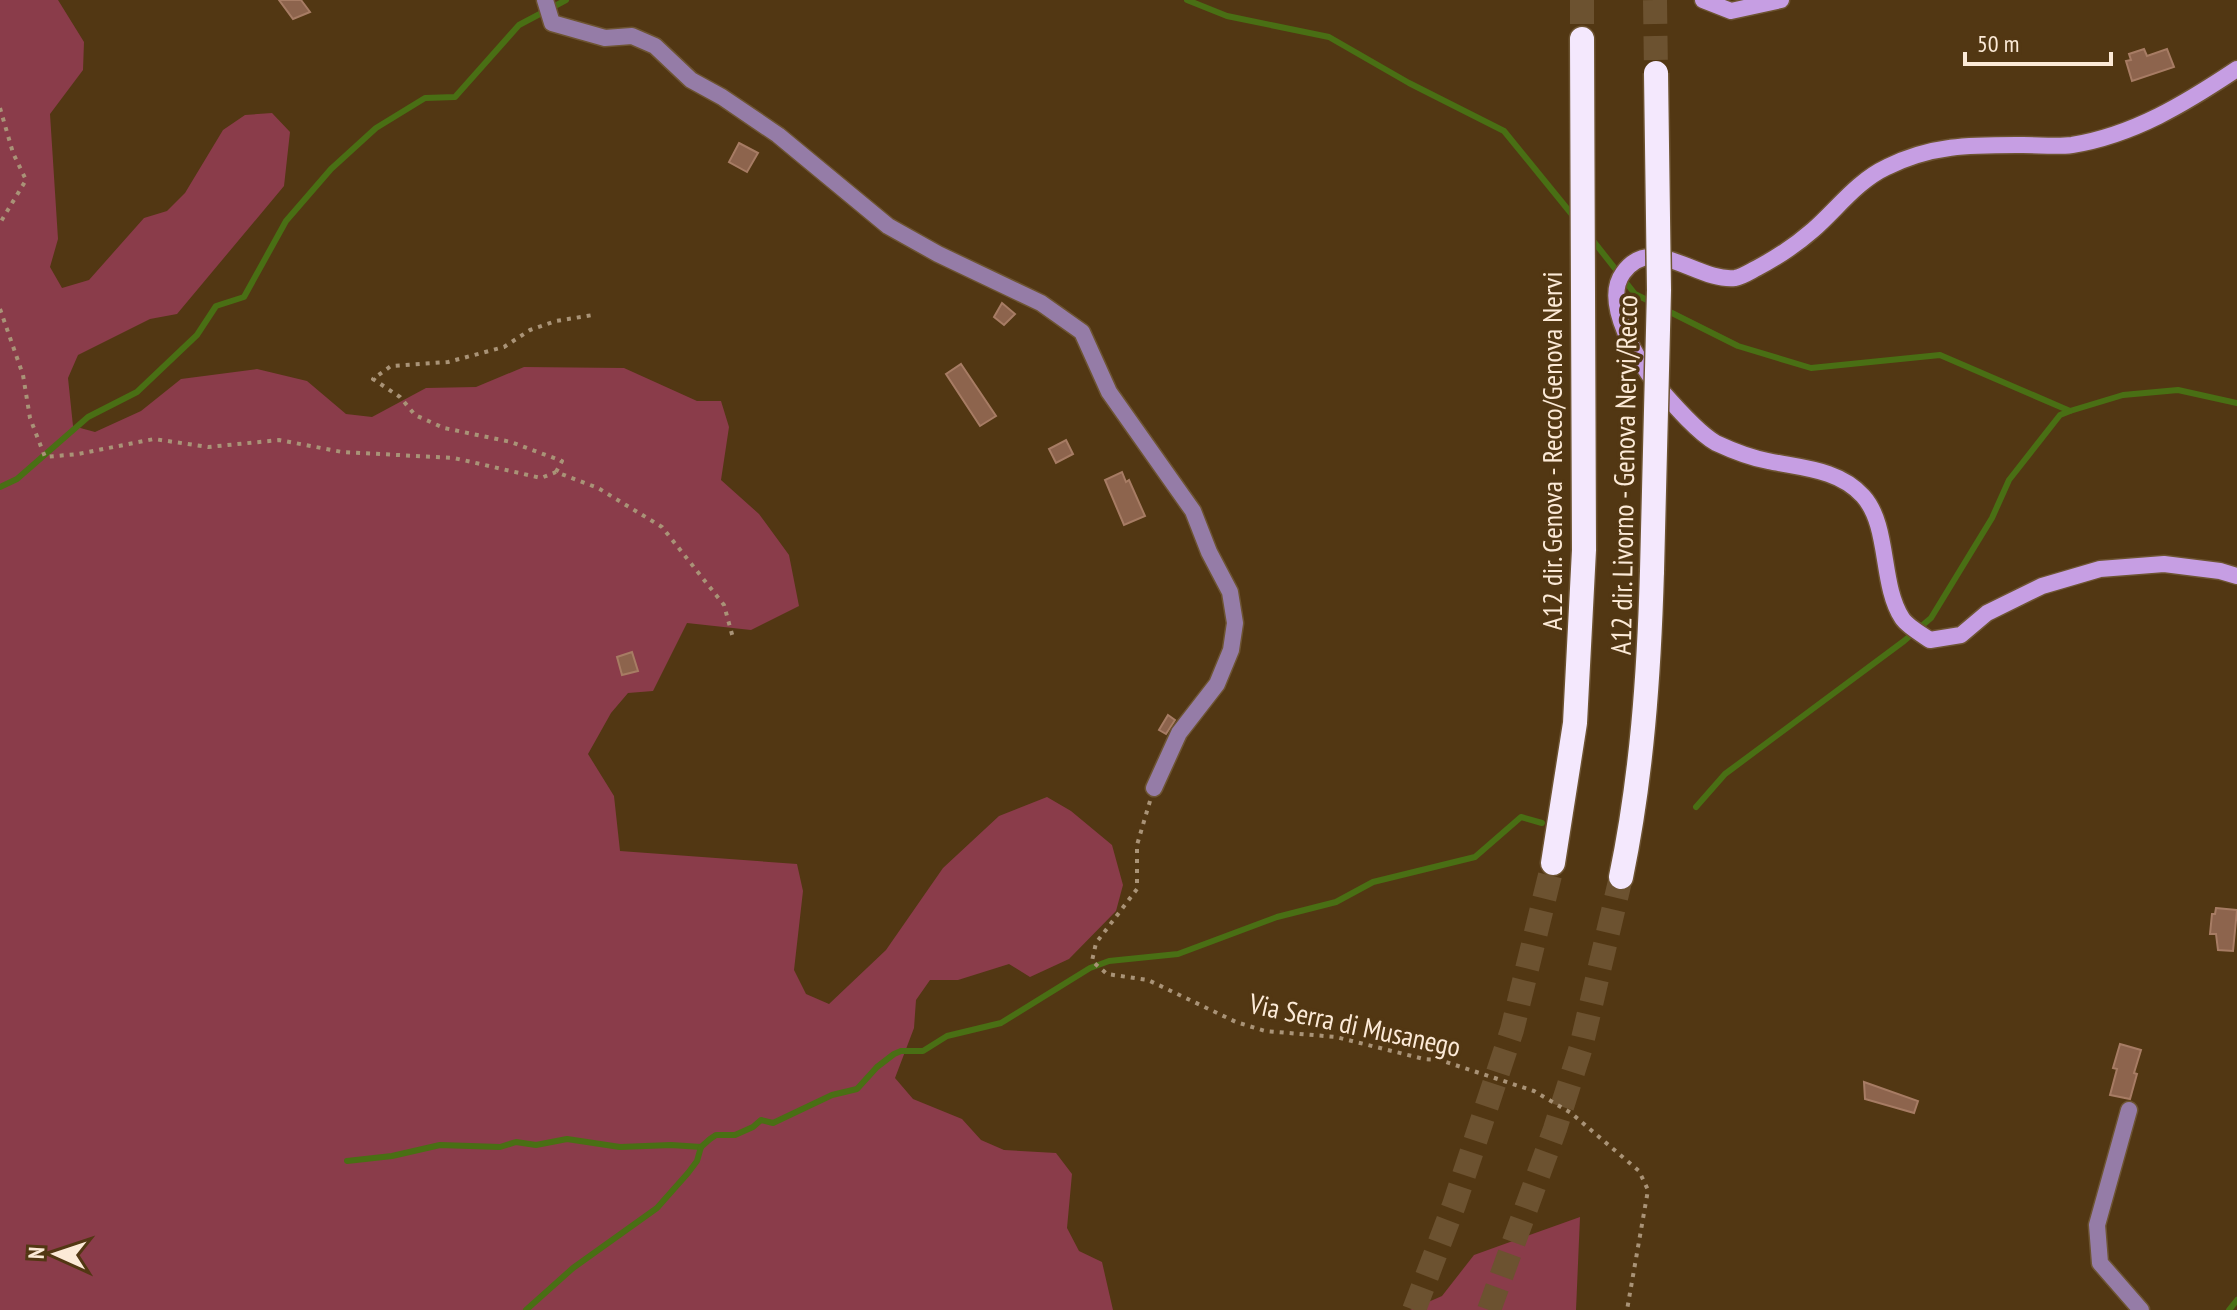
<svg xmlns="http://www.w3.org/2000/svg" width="2237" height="1310" font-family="'PT Sans Narrow',sans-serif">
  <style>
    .green { fill: #8a3c4a }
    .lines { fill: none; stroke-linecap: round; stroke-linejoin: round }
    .stream { stroke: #496f14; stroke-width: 6 }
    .building { fill: #8d644d; stroke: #a77c64; stroke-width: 2 }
    .highway-tunnel { stroke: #6c5230; stroke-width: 24; stroke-dasharray: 24 12; stroke-linecap: butt }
    .street-casing { stroke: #6d5432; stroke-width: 19 }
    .secondary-casing { stroke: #6d5432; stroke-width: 19 }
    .highway-casing { stroke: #6d5432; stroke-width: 27 }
    .path { stroke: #a99377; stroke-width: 4; stroke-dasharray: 4 6; stroke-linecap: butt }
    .street { stroke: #957ca7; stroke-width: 16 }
    .secondary { stroke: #c69ee3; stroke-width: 16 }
    .highway { stroke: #f4e8fd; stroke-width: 24 }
    .highway-bridge-casing { stroke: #6d5432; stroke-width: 27; stroke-linecap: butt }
    .highway-bridge { stroke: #f4e8fd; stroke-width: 24 }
    .labels { text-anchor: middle; stroke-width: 7; stroke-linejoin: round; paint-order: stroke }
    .street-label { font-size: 28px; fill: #fcead7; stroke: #523713 }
  </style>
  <rect width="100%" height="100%" fill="#523713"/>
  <!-- green -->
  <g class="green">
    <path d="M0,0H58L84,42L83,70L50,114L58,239L50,267L62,288L89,280L144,218L167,211L185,193L223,130L245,115L272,113L290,132L284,186L177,314L150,319L78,355L68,378L73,426L95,432L141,411L181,379L257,369L307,381L346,414L372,417L426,388L476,387L524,367L624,368L697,401H721L729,427L721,480L759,514L789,555L799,606L751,630L687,623L653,691L628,693L611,713L588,754L614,796L620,851L797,864L803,891L794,970L806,994L829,1004L886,950L943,868L999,816L1047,797L1071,811L1112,845L1123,885L1116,911L1069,959L1030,977L1009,964L958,980H930L916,1000L914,1028L895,1078L913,1099L962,1119L981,1140L1004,1150L1056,1153L1072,1174L1067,1228L1079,1251L1102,1262L1113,1310H0Z"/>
    <path d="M1580,1217L1576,1310H1410L1442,1296L1474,1255Z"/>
  </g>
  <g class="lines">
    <!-- stream -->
    <g class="stream">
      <path d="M1187,0L1227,16L1329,37L1409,83L1504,131L1574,217"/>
      <path d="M1591,238L1635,294L1651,302"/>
      <path d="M1664,309L1738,346L1811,368L1940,355L2070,411L2123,395L2178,390L2237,403"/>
      <path d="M0,487L17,479L88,417L137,392L197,335L216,306L244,297L286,221L331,169L376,128L425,98L455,97L519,25L566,0"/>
      <path d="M1696,807L1725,774L1904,641L1931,618L1992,518L2009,480L2060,415L2070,411"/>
      <path d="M347,1161L392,1156L440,1145L500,1147L516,1142L536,1145L567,1139L620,1147L671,1145L701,1147"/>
      <path d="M526,1310L573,1268L657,1208L688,1173L697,1161L701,1147L710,1139L716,1135H735L753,1127L761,1120L773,1123L832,1095L857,1089L877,1067L894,1054L901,1051H923L947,1036L1001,1023L1090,968L1109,961L1178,954L1277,917L1336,902L1373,882L1475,857L1521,817L1542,823"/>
      <path d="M2229,1310L2237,1300"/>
    </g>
  </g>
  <!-- building -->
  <g class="building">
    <path d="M279,0H301L310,12L293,19Z"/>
    <path d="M2144,49L2147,56L2167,49L2174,67L2132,81L2126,61L2131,60L2129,54Z"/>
    <path d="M739,143L758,153L747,172L729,162Z"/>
    <path d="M1002,303L1015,314L1004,325L994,317Z"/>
    <path d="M961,364L996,416L980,426L946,374Z"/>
    <path d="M1066,440L1073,454L1056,463L1049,449Z"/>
    <path d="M1122,472L1126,482L1129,480L1145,516L1124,525L1105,480Z"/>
    <path d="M632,652L638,671L622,675L617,657Z"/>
    <path d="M1168,715L1175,720L1166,734L1159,730Z"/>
    <path d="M2216,908L2237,910L2233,951L2218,950L2216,934H2210L2212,914H2215Z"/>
    <path d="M2120,1044L2141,1050L2134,1073L2137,1074L2130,1099L2110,1095L2117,1069L2113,1068Z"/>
    <path d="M1864,1082L1918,1101L1914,1113L1865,1099Z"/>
  </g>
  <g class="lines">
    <!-- highway-tunnel -->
    <g class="highway-tunnel">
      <path d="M1582,0V39"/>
      <path d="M1655,0L1656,73"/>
      <path d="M1414,1310L1454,1205L1512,1030L1553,863"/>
      <path d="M1489,1310L1555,1129L1581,1047L1621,877"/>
    </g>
    <defs>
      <g id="street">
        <path d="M545,0L552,23L605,38L632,36L655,46L691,80L722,97L778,135L888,226L938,254L1041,303L1082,332L1109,392L1193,511L1209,552L1230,592L1235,623L1231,650L1217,684L1179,733L1154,788"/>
        <path d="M2129,1110L2097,1225L2100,1263L2141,1310"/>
      </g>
      <g id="secondary">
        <path d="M1703,0L1731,11L1781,0"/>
        <path d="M2237,69C2186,103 2134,135 2072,145C2057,147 2039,145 2023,145C1973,145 1933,144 1887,167C1857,181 1837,209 1813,230C1797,244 1776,258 1757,268C1751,271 1742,277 1735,278C1697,282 1652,232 1623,273C1601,303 1639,363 1659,388C1673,404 1698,433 1716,443C1731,450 1752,458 1768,461C1801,468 1839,469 1863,496C1890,526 1880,584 1902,618C1907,626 1921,634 1930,640L1961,635L1987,613L2042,586L2100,569L2164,564L2220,571L2237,576"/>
      </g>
      <g id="highway">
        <path d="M1553,863L1575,723L1584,550L1582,39"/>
        <path d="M1621,877C1642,776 1649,674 1652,571"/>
      </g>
    </defs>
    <!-- street casing -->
    <use href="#street" class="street-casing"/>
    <!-- secondary casing -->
    <use href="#secondary" class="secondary-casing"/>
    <!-- highway casing -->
    <use href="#highway" class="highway-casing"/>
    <!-- path -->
    <g class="path">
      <path d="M0,108L13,153L26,180L0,223"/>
      <path d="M0,309L23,375L30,418L45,457L78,454L154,439L208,447L279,440L342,452L454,458L541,478L556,472L598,488L662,527L724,605L733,638"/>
      <path d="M556,472L562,461L511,442L444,428L415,415L400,397L373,379L391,366L448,362L504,347L530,330L556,321L593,315"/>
      <path d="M1150,801L1137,845V889L1096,943L1092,961L1107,974L1148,980L1236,1022L1265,1031L1336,1037L1424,1059L1440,1060L1534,1091L1571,1113L1639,1171L1648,1190L1627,1310"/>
    </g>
    <!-- street -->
    <use href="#street" class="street"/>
    <!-- secondary -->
    <use href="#secondary" class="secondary"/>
    <!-- highway -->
    <use href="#highway" class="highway"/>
    <defs>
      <path id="highway-bridge" d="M1652,571L1659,290L1656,73"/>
    </defs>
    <!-- highway-bridge casing -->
    <use href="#highway-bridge" class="highway-bridge-casing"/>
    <!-- highway-bridge -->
    <use href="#highway-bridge" class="highway-bridge"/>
  </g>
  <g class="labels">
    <!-- street labels -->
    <g class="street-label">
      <text transform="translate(1552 451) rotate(-90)" y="10">A12 dir. Genova - Recco/Genova Nervi</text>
      <text transform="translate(1624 475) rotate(-89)" y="10">A12 dir. Livorno - Genova Nervi/Recco</text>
      <text transform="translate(1355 1025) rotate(12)" y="10">Via Serra di Musanego</text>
    </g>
  </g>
  <!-- north arrow -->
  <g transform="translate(56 1254) rotate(273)" stroke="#523713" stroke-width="6" paint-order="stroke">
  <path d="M0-6L14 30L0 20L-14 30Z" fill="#fcead7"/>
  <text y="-12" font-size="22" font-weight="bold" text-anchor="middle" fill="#fcead7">N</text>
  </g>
  <!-- scale -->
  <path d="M1965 52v12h146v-12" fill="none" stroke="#fcead7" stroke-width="4"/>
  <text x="1977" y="52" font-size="24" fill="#fcead7" stroke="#523713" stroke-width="6" paint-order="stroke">50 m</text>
</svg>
